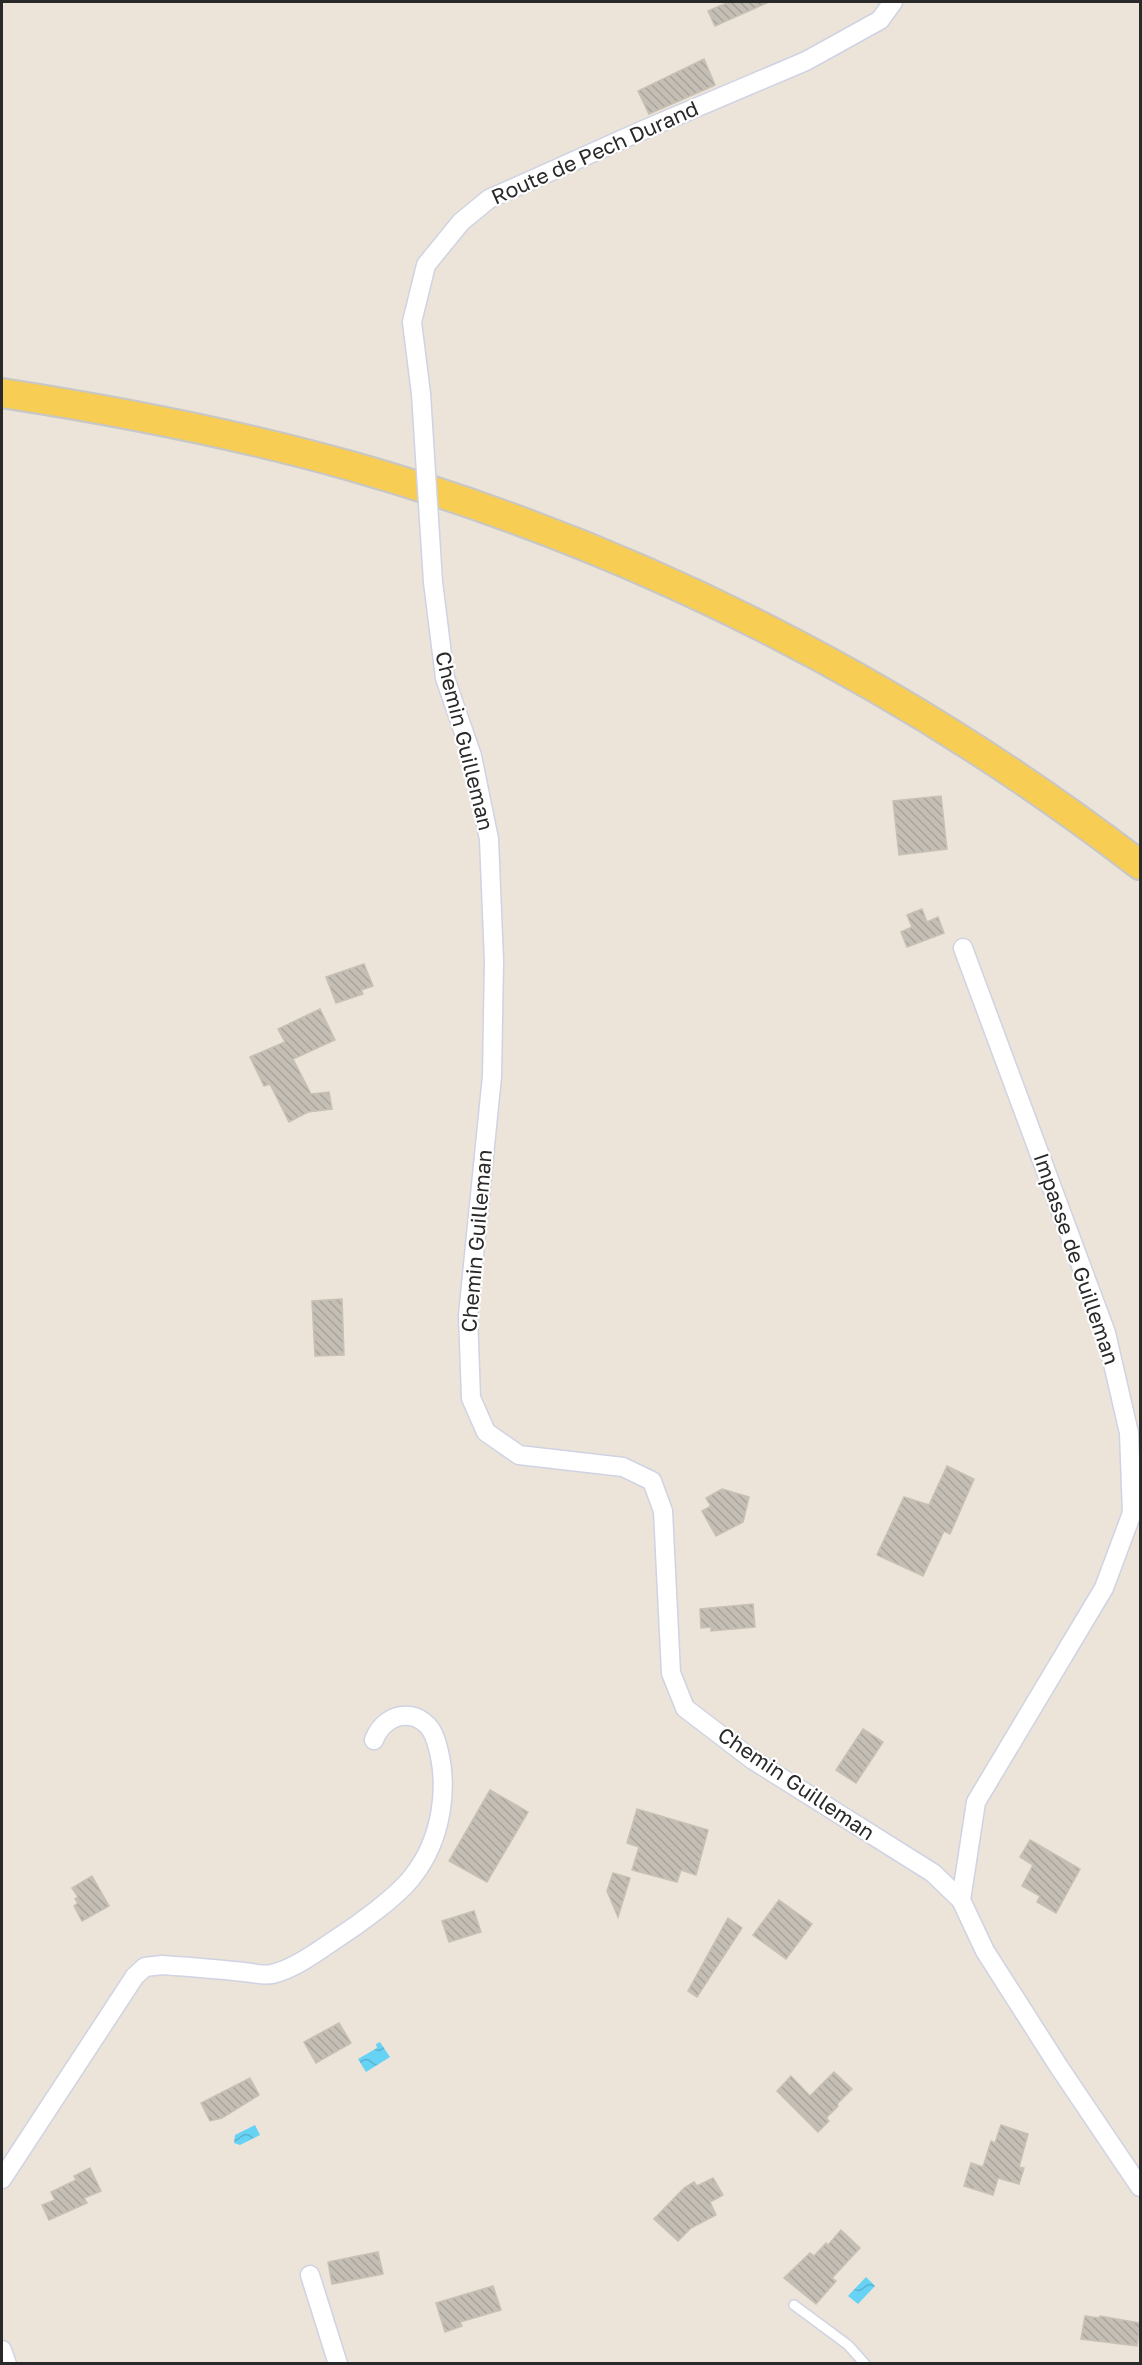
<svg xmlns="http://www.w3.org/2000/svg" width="1142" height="2365" font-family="'Golos Text',sans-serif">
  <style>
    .water { fill: url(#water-waves) }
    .building { fill: url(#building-back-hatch); stroke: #c7c0b3; stroke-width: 1.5 }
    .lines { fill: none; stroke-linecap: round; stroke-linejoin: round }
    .lane-casing { stroke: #cfd3e3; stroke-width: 12 }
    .street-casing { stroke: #cfd3e3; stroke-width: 21 }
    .primary-casing { stroke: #c7c7c7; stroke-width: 32 }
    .lane { stroke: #fff; stroke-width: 9 }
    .street { stroke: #fff; stroke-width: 18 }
    .primary { stroke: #f7cd53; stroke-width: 28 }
    .street-bridge-casing { stroke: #cfd3e3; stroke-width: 21; stroke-linecap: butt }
    .street-bridge { stroke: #fff; stroke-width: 18 }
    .labels { text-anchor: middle; stroke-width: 4.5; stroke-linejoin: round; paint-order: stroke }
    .street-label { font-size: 21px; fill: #292929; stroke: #fff }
  </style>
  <defs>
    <pattern id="water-waves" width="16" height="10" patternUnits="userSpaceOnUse" patternTransform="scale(1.5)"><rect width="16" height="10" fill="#66d2f4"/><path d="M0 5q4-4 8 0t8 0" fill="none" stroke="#58b4d1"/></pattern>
    <pattern id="building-back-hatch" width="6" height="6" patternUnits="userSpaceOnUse" patternTransform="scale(1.5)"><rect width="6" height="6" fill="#c4beb5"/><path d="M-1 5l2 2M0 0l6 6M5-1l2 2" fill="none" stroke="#a8a39c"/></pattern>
  </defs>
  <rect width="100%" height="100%" fill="#ece3d9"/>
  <!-- water -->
  <g class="water">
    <path d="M380,2042L390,2057L366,2072L358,2059L377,2048L376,2044Z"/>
    <path d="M255,2125L260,2135L240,2145L234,2143L235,2135Z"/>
    <path d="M866,2277L875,2286L858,2304L848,2296Z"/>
  </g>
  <!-- building -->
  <g class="building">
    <path d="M729,2H769L715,26L708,11Z"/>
    <path d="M704,59L715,85L649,114L638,91Z"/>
    <path d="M941,796L947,849L899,855L893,801Z"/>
    <path d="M922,909L927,922L938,917L944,933L907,947L901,932L912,927L907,915Z"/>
    <path d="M364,964L373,986L361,990L363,994L336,1003L326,977Z"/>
    <path d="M320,1009L335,1040L293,1059L311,1094L329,1092L332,1109L308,1112L289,1122L270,1084L264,1086L250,1057L285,1042L278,1029Z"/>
    <path d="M342,1299L344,1355L315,1356L312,1301Z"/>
    <path d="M947,1466L974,1479L950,1534L944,1531L923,1576L877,1555L904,1497L929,1505Z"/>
    <path d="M722,1489L749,1497L743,1522L716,1536L702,1511L711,1506L706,1498Z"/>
    <path d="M753,1604L755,1627L711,1631V1627L701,1628L700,1609Z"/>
    <path d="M863,1729L883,1742L856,1783L836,1770Z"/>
    <path d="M490,1790L528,1812L487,1882L449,1861Z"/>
    <path d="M637,1809L708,1830L696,1875L681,1870L677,1882L632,1870L639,1847L627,1843Z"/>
    <path d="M1030,1840L1080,1869L1056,1913L1037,1902L1040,1896L1022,1886L1033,1865L1020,1857Z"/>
    <path d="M613,1873L630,1878L618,1917L607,1891Z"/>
    <path d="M92,1876L109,1906L82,1921L74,1906L78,1903L75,1899L78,1897L72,1888Z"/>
    <path d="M779,1900L812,1924L786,1959L753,1935Z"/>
    <path d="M474,1911L481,1932L449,1942L442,1921Z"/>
    <path d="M728,1918L742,1928L697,1997L688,1991Z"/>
    <path d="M339,2023L351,2043L316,2063L304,2042Z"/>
    <path d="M834,2072L852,2089L837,2104L838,2106L826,2118L829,2121L818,2132L777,2091L791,2076L810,2096Z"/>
    <path d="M250,2078L259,2095L222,2118L210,2121L201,2103Z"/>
    <path d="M1001,2125L1028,2134L1019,2167L1024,2168L1019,2184L998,2178L993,2195L964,2186L971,2163L983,2167L991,2141L995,2143Z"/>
    <path d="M90,2168L101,2191L84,2198L87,2203L49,2220L42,2205L55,2200L51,2192L76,2180L74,2176Z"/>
    <path d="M713,2178L723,2195L710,2202L716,2215L691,2228L678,2241L654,2219L684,2188L694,2182L697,2186Z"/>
    <path d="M841,2230L860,2248L832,2278L836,2281L816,2304L784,2278L810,2253L814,2256L826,2243L828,2245Z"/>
    <path d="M378,2252L383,2274L332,2284L328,2262Z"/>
    <path d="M493,2286L501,2310L460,2322L462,2326L445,2332L436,2303Z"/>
    <path d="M1085,2316L1099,2318L1100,2316L1140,2323L1137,2346L1081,2339Z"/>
  </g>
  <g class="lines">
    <defs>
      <path id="lane" d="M794,2305L848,2345L865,2364"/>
      <g id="street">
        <path d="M421,394L412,322L426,265L461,222L489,199L641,131L806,61L880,20L893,2"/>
        <path d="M433,582L445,678L472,756L489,839L494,961L492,1076L468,1315L471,1398L486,1432L519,1455L623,1467L652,1481L663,1511L671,1673L685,1708L753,1760L933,1873L961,1900L985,1951L1059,2067L1140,2187"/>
        <path d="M961,1900L976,1802L1104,1588L1132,1513L1129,1433L1106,1333L963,948"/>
        <path d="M2,2179L135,1976L145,1967L162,1965C190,1967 217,1969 244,1972C252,1973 264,1976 272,1974C294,1969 317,1952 336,1939C358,1925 398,1896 413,1876C442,1839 450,1785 436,1741C426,1707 386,1708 374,1740"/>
        <path d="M310,2275L338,2364"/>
        <path d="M2,2350L7,2364"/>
      </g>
      <path id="primary" d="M2,393C119,411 237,434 351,466C637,547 905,684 1140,865"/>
    </defs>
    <!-- lane casing -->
    <use href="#lane" class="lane-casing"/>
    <!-- street casing -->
    <use href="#street" class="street-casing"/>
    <!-- primary casing -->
    <use href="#primary" class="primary-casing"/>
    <!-- lane -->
    <use href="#lane" class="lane"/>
    <!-- street -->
    <use href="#street" class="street"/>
    <!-- primary -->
    <use href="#primary" class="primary"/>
    <defs>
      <path id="street-bridge" d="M421,394L433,582"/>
    </defs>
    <!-- street-bridge casing -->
    <use href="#street-bridge" class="street-bridge-casing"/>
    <!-- street-bridge -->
    <use href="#street-bridge" class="street-bridge"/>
  </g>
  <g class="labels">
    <!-- street labels -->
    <g class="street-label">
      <text transform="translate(595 153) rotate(-24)" y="7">Route de Pech Durand</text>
      <text transform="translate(464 741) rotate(76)" y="7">Chemin Guilleman</text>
      <text transform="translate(477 1241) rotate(-85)" y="7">Chemin Guilleman</text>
      <text transform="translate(1076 1259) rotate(71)" y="7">Impasse de Guilleman</text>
      <text transform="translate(796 1784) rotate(34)" y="7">Chemin Guilleman</text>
    </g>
  </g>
  <!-- border -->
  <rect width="1142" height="2365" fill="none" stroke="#292929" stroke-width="6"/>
</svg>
